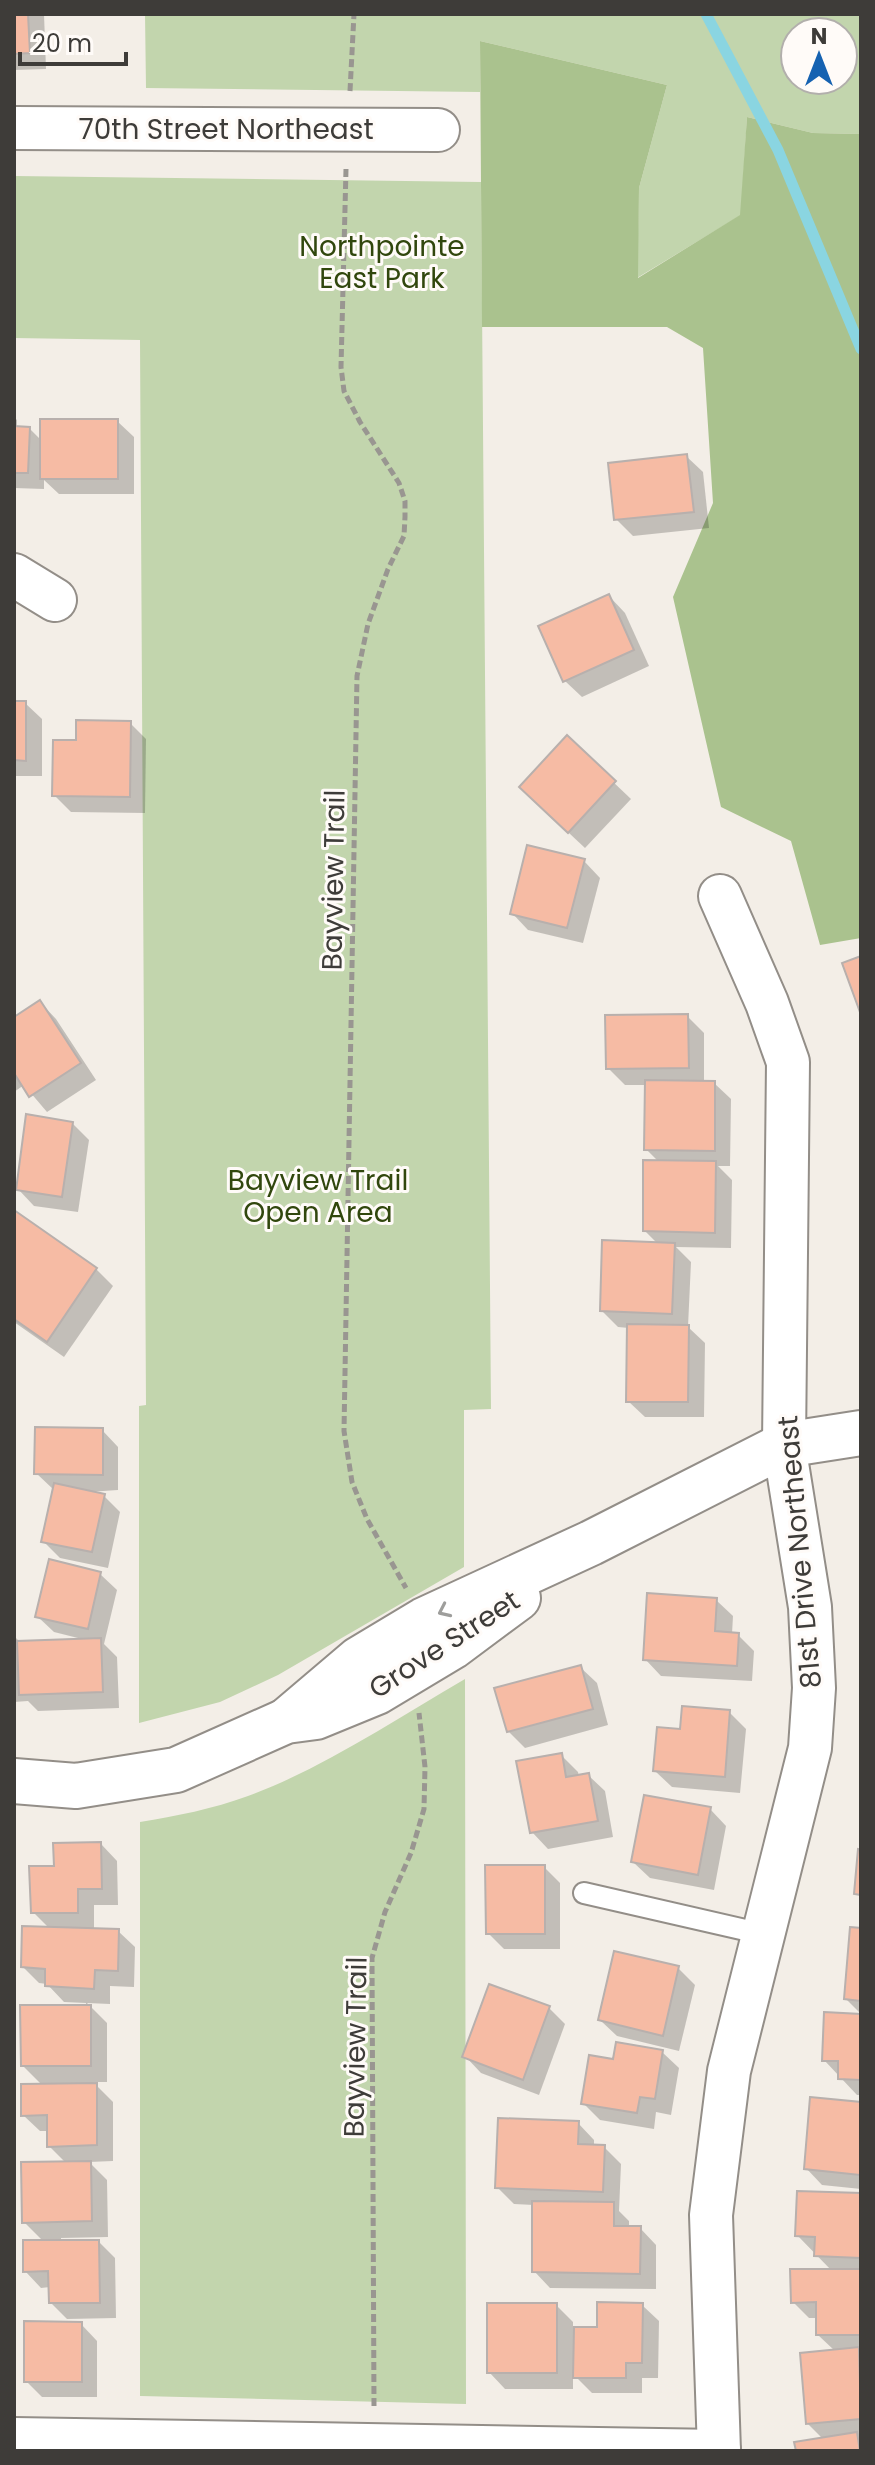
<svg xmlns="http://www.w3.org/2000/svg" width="875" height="2465" font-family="Poppins,sans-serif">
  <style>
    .green { fill: #c2d5ad; fill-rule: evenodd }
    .forest { fill: #aac28e }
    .shadow { fill: #0003 }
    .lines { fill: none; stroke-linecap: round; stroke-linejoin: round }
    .stream { stroke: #8ad5e1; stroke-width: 11 }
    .building { fill: #f6bba4; stroke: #b8b0ad; stroke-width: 2 }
    .service-casing { stroke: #938e88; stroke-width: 24 }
    .minor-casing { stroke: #938e88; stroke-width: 46 }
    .tertiary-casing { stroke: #938e88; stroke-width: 48 }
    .path { stroke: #999691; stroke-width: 5; stroke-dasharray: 8 4; stroke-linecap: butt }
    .service { stroke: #fff; stroke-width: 20 }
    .minor { stroke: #fff; stroke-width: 42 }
    .tertiary { stroke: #fff; stroke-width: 44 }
    .oneway { stroke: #9e9e9c }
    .labels { text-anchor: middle; stroke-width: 6; stroke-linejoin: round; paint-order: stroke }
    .street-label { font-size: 28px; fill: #3e3c39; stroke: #fffbf8 }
    .park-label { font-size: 28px; fill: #31470d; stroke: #fffbf8 }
  </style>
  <rect width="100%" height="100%" fill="#f3eee7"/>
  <!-- green -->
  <g class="green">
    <path d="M145,14H861V134L813,133L747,117L741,215L637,278L639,188L667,85L480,41V92L146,88ZM795,32H843V80H795Z"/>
    <path d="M14,176L481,182L491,1409L464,1410V1567L278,1675L220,1702L139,1723V1406L146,1405L140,340L14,338Z"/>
    <path d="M465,1679L466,2404L140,2396V1822C176,1816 213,1809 248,1796C324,1768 394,1720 465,1679Z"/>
  </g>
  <!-- forest -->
  <path class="forest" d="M480,41L667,85L639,188L638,278L740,215L747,117L813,133L861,134V938L820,945L791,841L721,807L673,597L713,503L703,348L667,327H482Z"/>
  <!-- shadow -->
  <g class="shadow">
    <path d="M14,14H44L46,69L14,70Z"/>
    <path d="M14,417L17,420V428H29L42,441L117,421L134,437V494H59L44,480V489L14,488Z"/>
    <path d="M686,456L703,472L709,528L633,536L616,519Z"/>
    <path d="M609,596L625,613L649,666L582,697L565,681Z"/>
    <path d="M14,703H25L42,719V776H14Z"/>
    <path d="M130,723L146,739L145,813L71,812L54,795L78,743Z"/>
    <path d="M567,738L631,799L585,848L538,804Z"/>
    <path d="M584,861L600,878L583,943L528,930L512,913Z"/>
    <path d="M40,1002L56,1019L96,1080L47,1112L24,1085L14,1092V1019Z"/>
    <path d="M687,1016L704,1033V1082L714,1083L731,1099L730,1166H718L732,1180L731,1248L676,1247L691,1262L688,1327L705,1343L704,1417H645L628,1401L629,1328L618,1327L602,1311L659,1245L645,1231L659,1162L646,1149L647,1085H625L608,1068Z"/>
    <path d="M72,1123L89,1140L78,1212L34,1206L18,1189Z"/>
    <path d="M14,1212L96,1269L113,1286L64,1357L14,1322Z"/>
    <path d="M102,1430L118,1447V1490L88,1492L104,1496L120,1512L108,1568L60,1558L43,1541L54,1490L36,1473Z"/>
    <path d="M100,1574L117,1590L104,1644L117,1657L119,1708L38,1711L28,1701L14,1702V1636L19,1641L82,1639L54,1632L37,1616Z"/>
    <path d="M716,1600L733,1616L732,1634L738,1635L754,1651L752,1681L661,1676L645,1659Z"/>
    <path d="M580,1667L597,1683L608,1725L525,1748L508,1731Z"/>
    <path d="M729,1712L746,1729L740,1793L672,1787L655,1771L682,1731Z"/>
    <path d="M561,1755L578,1772L579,1777L588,1775L605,1791L613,1837L548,1849L532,1832Z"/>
    <path d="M710,1809L726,1826L714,1890L650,1878L633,1862Z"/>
    <path d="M101,1844L117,1861L118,1905H94V1930L118,1931L135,1947L134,1987L110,1986V2004L87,2003L107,2023V2082H93L113,2102V2161L89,2162L107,2180L108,2237L61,2238V2242H99L115,2258L116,2318L67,2319L50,2302V2287L41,2288L25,2271L44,2242L24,2222L67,2164L49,2146V2131H40L23,2115L43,2086L23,2066L86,2007V2003L64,2002L47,1984L39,1983L23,1967L50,1929L33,1912L56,1868Z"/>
    <path d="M544,1867L560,1883V1949H504L488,1933Z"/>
    <path d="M861,1930V2014L846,1999Z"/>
    <path d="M678,1968L695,1985L679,2051L617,2036L600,2020Z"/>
    <path d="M549,2008L565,2024L539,2095L481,2073L465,2056Z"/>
    <path d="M861,2016V2095H857L824,2060Z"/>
    <path d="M662,2052L679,2068L671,2115L656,2112L654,2129L600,2120L583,2103L614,2062Z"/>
    <path d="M812,2099L861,2104V2189L822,2185L806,2168Z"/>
    <path d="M578,2123L594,2140V2147H604L621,2164L619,2211L629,2221V2228H640L656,2245V2289L550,2288L534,2271V2205L514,2204L497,2187Z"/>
    <path d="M861,2195V2437H859L861,2451H798L824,2440L808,2424L835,2351L818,2335V2318H809L793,2302L832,2271L797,2235Z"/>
    <path d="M556,2305L573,2322V2329H599L642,2305L659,2321L658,2378H642V2393H592L573,2374V2389H505L489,2372Z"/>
    <path d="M81,2324L97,2341V2397H42L26,2381Z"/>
  </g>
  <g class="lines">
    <!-- stream -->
    <path class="stream" d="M706,14L778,150L861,349"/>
  </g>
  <!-- building -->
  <g class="building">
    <path d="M14,14H28L30,53L14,54Z"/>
    <rect x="40" y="419" width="78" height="60"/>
    <path d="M14,426L30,427L28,473H14Z"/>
    <path d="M687,454L694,512L614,520L608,463Z"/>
    <path d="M609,594L634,650L563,682L538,626Z"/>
    <path d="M14,701H26V761L14,760Z"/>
    <path d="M76,720L131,721L130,797L52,796L53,740H76Z"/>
    <path d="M567,735L616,781L568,833L519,787Z"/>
    <path d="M527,845L585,859L567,928L510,914Z"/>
    <path d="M861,956V1015L842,963Z"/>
    <path d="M40,1000L81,1063L29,1097L14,1073V1017Z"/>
    <path d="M688,1014L689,1068L606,1069L605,1015Z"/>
    <path d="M645,1080L715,1081V1151L644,1150Z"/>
    <path d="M26,1114L73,1122L62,1197L16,1190Z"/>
    <path d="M643,1160L716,1161L715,1233L643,1231Z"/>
    <path d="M14,1210L97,1268L47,1342L14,1319Z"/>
    <path d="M602,1240L675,1243L672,1314L600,1311Z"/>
    <path d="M627,1324L689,1325L688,1402H626Z"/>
    <path d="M35,1427L103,1428V1475L34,1474Z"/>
    <path d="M54,1483L105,1494L92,1552L41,1542Z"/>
    <path d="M49,1559L101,1572L88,1629L35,1617Z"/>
    <path d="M647,1593L717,1598L715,1631L739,1633L737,1666L643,1660Z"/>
    <path d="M101,1638L103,1692L19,1695L17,1641Z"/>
    <path d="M581,1665L593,1709L507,1732L494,1688Z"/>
    <path d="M682,1706L730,1710L725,1777L653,1771L657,1727L680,1729Z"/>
    <path d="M562,1753L566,1777L589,1773L598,1821L530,1833L516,1761Z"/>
    <path d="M644,1795L711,1807L698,1875L631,1862Z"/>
    <path d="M101,1842L102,1889H78V1913H31L29,1866H54L53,1843Z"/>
    <path d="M858,1849L861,1850V1895L854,1894Z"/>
    <path d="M485,1865H545V1934H486Z"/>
    <path d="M22,1926L119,1929L118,1971L95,1970L94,1989L45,1986V1969L21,1967Z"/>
    <path d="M850,1927L861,1928V2001L844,1999Z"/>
    <path d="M614,1951L679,1966L663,2036L598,2020Z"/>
    <path d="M489,1984L550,2006L523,2080L462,2057Z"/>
    <path d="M20,2005H91V2066H21Z"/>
    <path d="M824,2012L861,2014V2080L838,2079V2061H822Z"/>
    <path d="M616,2042L663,2050L655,2099L640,2097L637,2113L581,2104L589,2055L613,2059Z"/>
    <path d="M97,2083V2145L47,2147V2115L21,2116V2084Z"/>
    <path d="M810,2097L861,2102L860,2175L804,2169Z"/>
    <path d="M498,2118L579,2121L578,2144L605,2145L603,2192L495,2188Z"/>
    <path d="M91,2161L92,2221L22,2223L21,2162Z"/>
    <path d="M797,2191L861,2193V2258L814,2256L815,2237L795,2236Z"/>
    <path d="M532,2201L614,2202V2226H641L640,2274L532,2272Z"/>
    <path d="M23,2240H99L100,2303H49L48,2271L23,2272Z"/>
    <path d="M790,2269H861V2335H816V2302L791,2303Z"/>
    <path d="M597,2302L643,2303L642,2363H626V2378H573L574,2327H597Z"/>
    <rect x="487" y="2303" width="70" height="70"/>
    <path d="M24,2321L82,2322V2382H24Z"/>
    <path d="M859,2347L861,2419L806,2424L800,2353Z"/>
    <path d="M857,2432L860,2451H796L794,2442Z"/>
  </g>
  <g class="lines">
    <defs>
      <path id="service" d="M584,1893L763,1934"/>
      <g id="minor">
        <path d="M14,128L438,130"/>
        <path d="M14,575L55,600"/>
        <path d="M14,2439L719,2451"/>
        <path d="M719,2451L711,2215L729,2071L810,1748L814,1688L810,1607L784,1445L788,1062L767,1003L720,896"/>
      </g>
      <g id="tertiary">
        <path d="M286,1721L359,1659L424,1620L591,1543L784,1445L861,1433"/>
        <path d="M14,1781L76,1786L176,1770L286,1721L316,1717L377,1692L452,1647L518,1598"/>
      </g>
    </defs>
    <!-- service casing -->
    <use href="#service" class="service-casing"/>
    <!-- minor casing -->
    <use href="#minor" class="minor-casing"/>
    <!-- tertiary casing -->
    <use href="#tertiary" class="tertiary-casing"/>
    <!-- path -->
    <g class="path">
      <path d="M350,91L354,14"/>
      <path d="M346,169L341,367L344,391L360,422L399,483L405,501V517L404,536L388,569L368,624L357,676L344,1431L352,1482L367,1519L406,1588"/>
      <path d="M374,2406L372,1958L385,1912L411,1853L424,1809L425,1767L419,1713"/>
    </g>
    <!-- service -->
    <use href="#service" class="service"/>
    <!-- minor -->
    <use href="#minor" class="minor"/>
    <!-- tertiary -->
    <use href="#tertiary" class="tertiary"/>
  </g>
  <!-- one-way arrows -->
  <defs><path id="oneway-chevron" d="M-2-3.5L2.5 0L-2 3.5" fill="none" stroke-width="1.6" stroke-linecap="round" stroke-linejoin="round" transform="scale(2)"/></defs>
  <use class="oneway" href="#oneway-chevron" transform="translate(444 1611) rotate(155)"/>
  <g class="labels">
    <!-- street labels -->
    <g class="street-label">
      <text x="226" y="139">70th Street Northeast</text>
      <text transform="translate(333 880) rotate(-89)" y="10">Bayview Trail</text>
      <text transform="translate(799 1552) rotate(-95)" y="10">81st Drive Northeast</text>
      <text transform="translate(444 1644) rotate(-33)" y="10">Grove Street</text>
      <text transform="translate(355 2047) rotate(-89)" y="10">Bayview Trail</text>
    </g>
    <!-- park labels -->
    <g class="park-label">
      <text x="382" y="256">Northpointe<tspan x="382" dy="32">East Park</tspan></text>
      <text x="318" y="1190">Bayview Trail<tspan x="318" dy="32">Open Area</tspan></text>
    </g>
  </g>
  <!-- border -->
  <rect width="875" height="2465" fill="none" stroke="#3e3c39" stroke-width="32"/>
  <!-- north arrow -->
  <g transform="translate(819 56)"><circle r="38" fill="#fffbf8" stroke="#b2afac" stroke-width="2"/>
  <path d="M0-6L14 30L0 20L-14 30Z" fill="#1662b1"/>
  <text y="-12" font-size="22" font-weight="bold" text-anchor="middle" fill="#3e3c39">N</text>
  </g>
  <!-- scale -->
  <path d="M20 52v12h106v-12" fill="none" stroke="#3e3c39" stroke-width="4"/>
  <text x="32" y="52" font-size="24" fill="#3e3c39" stroke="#fffbf8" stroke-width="6" paint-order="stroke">20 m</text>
</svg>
